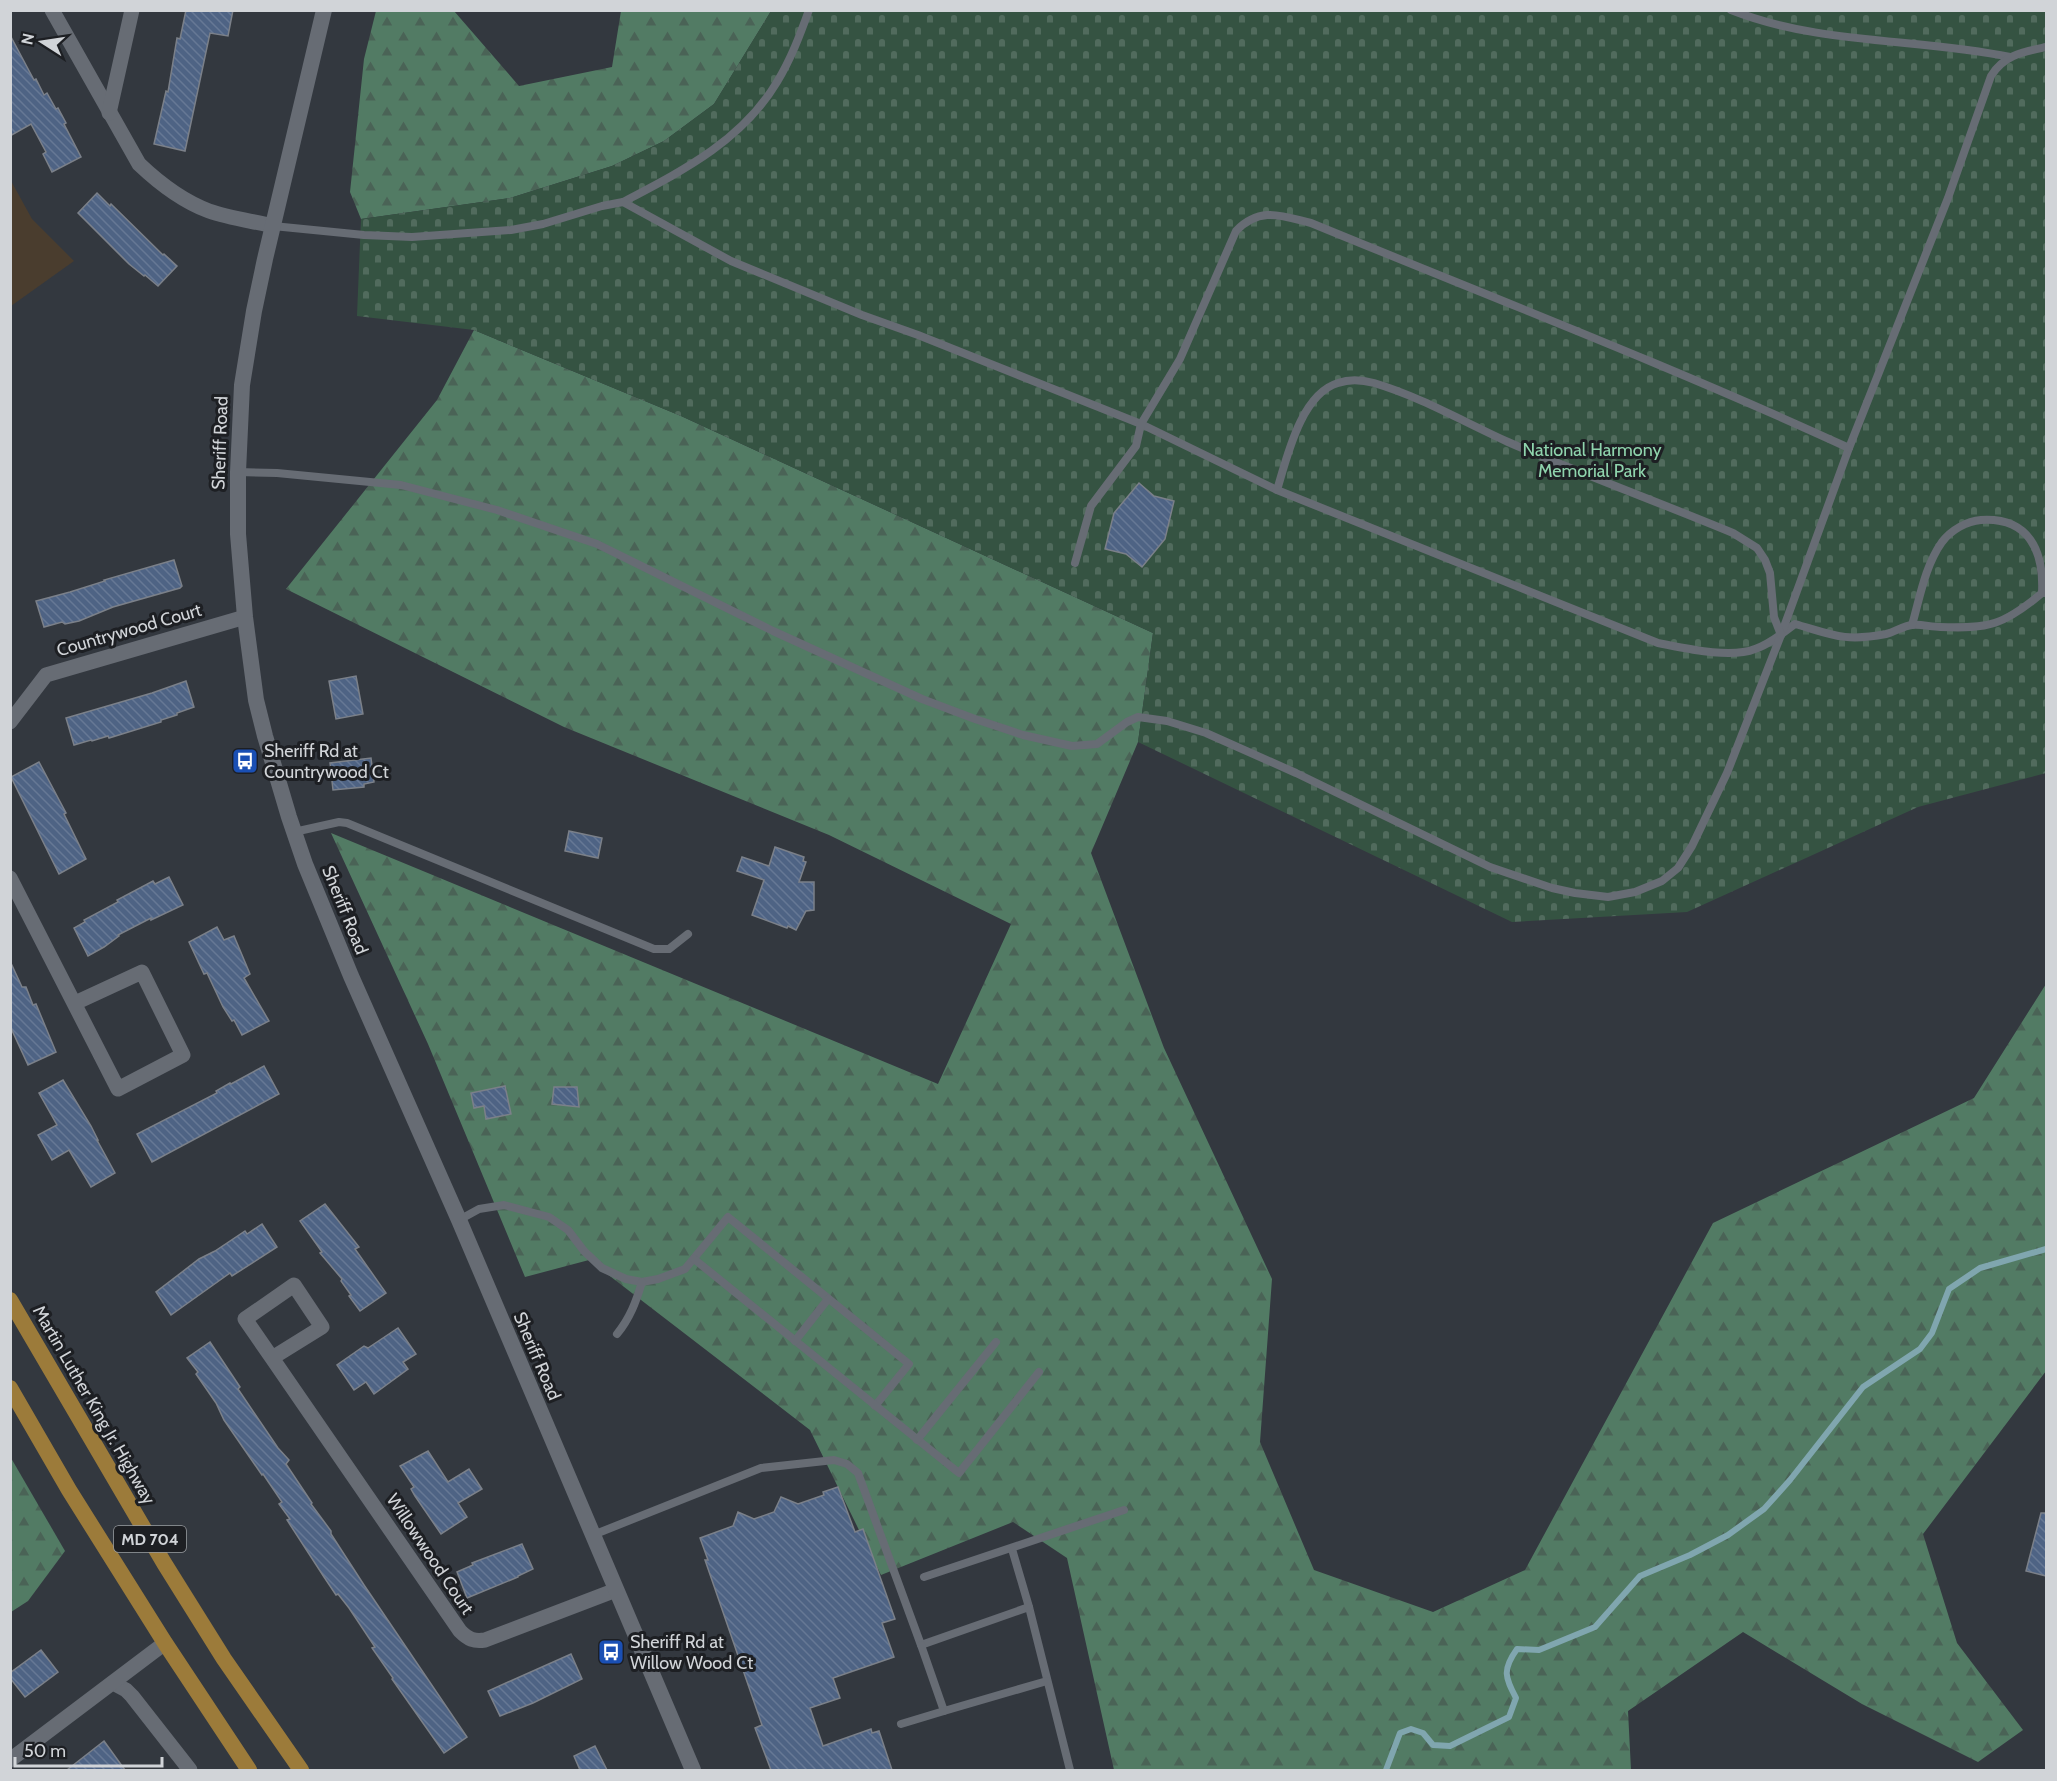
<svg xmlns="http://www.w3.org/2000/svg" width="2057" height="1781" font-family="Cabin,sans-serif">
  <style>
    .commercial { fill: #4a3d2e }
    .forest { fill: url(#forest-firs) }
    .cemetery { fill: url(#cemetery-stones) }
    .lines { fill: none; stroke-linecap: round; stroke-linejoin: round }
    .stream { stroke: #80a6af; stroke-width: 6 }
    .building { fill: url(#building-back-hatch); stroke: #7b8089; stroke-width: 1.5 }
    .service { stroke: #676c74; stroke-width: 8 }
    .minor { stroke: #676c74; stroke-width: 15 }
    .secondary { stroke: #676c74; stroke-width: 16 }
    .primary { stroke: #9c7b3a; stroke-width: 16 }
    .labels { text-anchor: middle; stroke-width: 6; stroke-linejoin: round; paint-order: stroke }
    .shield { fill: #1d1f23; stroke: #9b9ea2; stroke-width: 1.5 }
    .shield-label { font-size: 16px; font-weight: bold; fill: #d1d4d8 }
    .street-label { font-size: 18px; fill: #d1d4d8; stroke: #1d1f23 }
    .park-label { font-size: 18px; fill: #8fd4ad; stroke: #1d1f23 }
    .poi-label { font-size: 18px; fill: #d1d4d8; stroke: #1d1f23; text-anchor: start }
  </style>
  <defs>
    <pattern id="forest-firs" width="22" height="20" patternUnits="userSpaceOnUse" patternTransform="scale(1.5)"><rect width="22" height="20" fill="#527b64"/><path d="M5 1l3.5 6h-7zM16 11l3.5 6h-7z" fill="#4a6356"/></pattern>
    <pattern id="cemetery-stones" width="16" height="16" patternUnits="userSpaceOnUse" patternTransform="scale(1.5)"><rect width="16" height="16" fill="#355342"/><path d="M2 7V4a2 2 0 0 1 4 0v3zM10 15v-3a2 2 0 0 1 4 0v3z" fill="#516b5d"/></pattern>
    <pattern id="building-back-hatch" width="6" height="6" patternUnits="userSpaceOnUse" patternTransform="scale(1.5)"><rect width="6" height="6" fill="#4e6384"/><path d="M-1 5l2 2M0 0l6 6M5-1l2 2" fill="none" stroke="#667895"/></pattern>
  </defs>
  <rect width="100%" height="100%" fill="#33383f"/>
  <!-- commercial -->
  <path class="commercial" d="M10,179L32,219L74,261L11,306Z"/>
  <!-- forest -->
  <g class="forest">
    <path d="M376,11H454L519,86L612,67L621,11H771L714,104L664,141L612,166L510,198L361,219L350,192L364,59Z"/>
    <path d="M474,330L681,416L1153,633L1138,742L1091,853L1164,1048L1272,1279L1260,1442L1314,1570L1433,1612L1525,1570L1713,1223L1974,1098L2046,984V1371L1923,1534L1957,1643L2023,1730L1978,1762L1862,1704L1743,1632L1628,1711L1631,1770H1114L1067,1558L1013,1522L881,1575L810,1430L589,1260L525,1277L428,1044L331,833L938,1084L1011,924L829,835L564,727L286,589L437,400Z"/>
    <path d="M11,1458L65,1551L28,1601L11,1612Z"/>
  </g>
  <!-- cemetery -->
  <path class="cemetery" d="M771,11H2046V773L1918,807L1687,912L1512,922L1138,742L1153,633L681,416L474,330L357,316L361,219L510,198L612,166L664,141L714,104Z"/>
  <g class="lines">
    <!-- stream -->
    <path class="stream" d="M1386,1770L1400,1733L1411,1729L1423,1733L1433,1745L1450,1746L1509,1717L1516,1698C1505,1677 1502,1670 1517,1649L1539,1650L1595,1627L1640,1576L1690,1555L1728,1535L1764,1509L1790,1480L1863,1387L1920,1349L1932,1333L1949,1289L1980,1268L2046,1249"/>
  </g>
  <!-- building -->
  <g class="building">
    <path d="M186,10H233L228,36L210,33L185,151L154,144L166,91L168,92L177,38L180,39Z"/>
    <path d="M10,35L34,80L36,79L44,95L47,93L56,109L58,108L66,123L64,124L81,157L52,172L43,154L46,152L31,124L10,136Z"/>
    <path d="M97,193L110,206L111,204L163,255L164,254L177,266L158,286L145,275L144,276L129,264L78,213Z"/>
    <path d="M1139,483L1154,496L1174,501L1165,539L1142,567L1126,554L1105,549L1114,513Z"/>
    <path d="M174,560L182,586L180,588L113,607L79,621L65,624L62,622L44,627L36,601L70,592L105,581L104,580Z"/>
    <path d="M356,676L363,714L336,719L329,681Z"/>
    <path d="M186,681L194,707L177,713V715L161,720V722L109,738L108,736L92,741L91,740L74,745L66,718L152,693Z"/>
    <path d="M371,758L374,782L364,784V787L333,790L330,763Z"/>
    <path d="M39,762L66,813L64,814L86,859L59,874L11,777Z"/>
    <path d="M569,831L602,838L598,858L565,851Z"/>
    <path d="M775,847L804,857L803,861L806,862L799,882H814V910L806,911L796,930L788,926L787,928L752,915L764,880L737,871L742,857L769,866Z"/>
    <path d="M169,877L183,905L151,920V918L118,935L119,936L104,947L88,956L74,928L85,922L84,920L118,902L117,900L153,881L155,884Z"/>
    <path d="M217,927L224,940L234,936L250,974L244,978L269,1021L242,1035L234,1020L232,1021L223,1007L207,973L204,974L189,942Z"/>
    <path d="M10,961L22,987H26L33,1005L36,1004L56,1052L28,1065L10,1026Z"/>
    <path d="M264,1066L279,1094L152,1162L137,1134L217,1093L216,1091L230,1083L231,1084Z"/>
    <path d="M63,1080L91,1126L98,1140H97L115,1173L91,1187L69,1150L52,1160L38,1135L57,1125L39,1093Z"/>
    <path d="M505,1086L511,1114L486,1119L484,1106L474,1108L471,1093Z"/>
    <path d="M554,1087H577L579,1107L552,1104Z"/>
    <path d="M325,1204L359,1247L355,1249L386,1293L360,1311L349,1296L351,1295L341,1281L342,1279L320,1253L322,1252L300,1221Z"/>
    <path d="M262,1224L277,1247L232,1276L230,1273L171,1315L156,1292L199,1259L215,1251L245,1231L247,1234Z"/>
    <path d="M398,1328L416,1354L403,1362L408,1369L374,1394L366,1382L354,1390L337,1365L364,1346L368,1348Z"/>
    <path d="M210,1342L240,1387L238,1389L278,1448L289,1460L286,1464L312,1503L311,1504L331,1531V1534L364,1585L467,1737L444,1753L392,1679L393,1678L372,1648L375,1647L349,1608L338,1594L336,1595L324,1577L287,1520L290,1519L279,1504L282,1502L263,1474L262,1475L224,1420L216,1403L196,1374L198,1372L187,1358Z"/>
    <path d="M428,1451L448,1482L469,1469L482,1489L458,1503L467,1517L441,1534L415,1496L411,1489L414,1487L400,1466Z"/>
    <path d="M838,1487L855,1532L863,1529L895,1619L882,1623L894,1657L833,1678L840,1698L810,1708L823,1746L871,1729L872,1733L879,1731L892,1770H771L755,1728L762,1725L705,1560H708L700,1538L733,1526L738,1512L754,1519L774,1512L781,1497L798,1504L824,1495L823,1492Z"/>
    <path d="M2041,1513H2046V1576L2026,1571Z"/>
    <path d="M522,1544L533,1569L518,1576V1577L467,1598L457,1572L473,1565L472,1563Z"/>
    <path d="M41,1650L58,1672L25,1697L10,1678V1673Z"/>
    <path d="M571,1654L582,1679L533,1703L500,1716L488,1691Z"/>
    <path d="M104,1741L125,1770H67Z"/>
    <path d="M595,1746L607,1770H580L574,1756Z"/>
  </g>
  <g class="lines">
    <!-- service -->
    <g class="service">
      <path d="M1731,10C1819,45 1918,38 2010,57"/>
      <path d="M623,202C682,171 742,141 777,82C791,59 800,35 809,10"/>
      <path d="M273,226L364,235L412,237L511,230L543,224L602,206L623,202L731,261L862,315L918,335L1141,424L1277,490L1658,643C1684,648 1730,659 1755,649C1770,644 1783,633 1795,624C1833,635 1845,642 1886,634C1895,632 1903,626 1912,625C1921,624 1931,627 1940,627C1989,629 2004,625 2042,593H2046"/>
      <path d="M238,472L277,473L401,485L497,510L597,544L773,631L922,699L975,719L1023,735L1072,746L1097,744L1127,722L1138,717L1167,721L1206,733L1296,773L1490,867L1552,888L1575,893L1608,897L1635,892L1662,881L1678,868L1692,846L1727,773L1781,635L1849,448L1948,198L1991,76C2004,55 2023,52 2046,47"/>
      <path d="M1277,490C1287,457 1301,394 1338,383C1349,379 1363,380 1374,383C1421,397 1464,422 1508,442C1582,474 1658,502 1733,533L1757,548L1765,560L1770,573L1774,617L1781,635"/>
      <path d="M1075,563L1091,506L1136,446L1141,424L1180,359L1236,231C1260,206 1282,216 1311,223C1491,297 1673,367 1849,448"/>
      <path d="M1912,625C1920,597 1925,566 1942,542C1951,530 1967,521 1981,520C2029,517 2044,551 2042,593"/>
      <path d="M294,832L339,822L347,823L654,949H669L688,934"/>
      <path d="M459,1220L479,1209L504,1205L549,1217L568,1230L584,1251L602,1268L626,1279L642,1282L658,1279L685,1269L728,1217L909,1364L875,1406"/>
      <path d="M694,1259L959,1473L1039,1372"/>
      <path d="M617,1334C630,1318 636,1302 642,1282"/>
      <path d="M795,1341L828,1299"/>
      <path d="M917,1440L996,1342"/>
      <path d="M593,1535L761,1468L834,1460L847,1464L858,1473L921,1645L1029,1607L1070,1770"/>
      <path d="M1012,1549L1029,1607"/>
      <path d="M924,1577L1124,1510"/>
      <path d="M921,1645L944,1711L1047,1681"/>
      <path d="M901,1724L944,1711"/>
    </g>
    <!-- minor -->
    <g class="minor">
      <path d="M52,10L139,164C159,183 182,201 209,211C229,218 252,221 273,226"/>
      <path d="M109,113L132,10"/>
      <path d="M10,722L46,675L245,617"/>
      <path d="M10,878L118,1089L183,1055L142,972L75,1003"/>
      <path d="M272,1358L322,1327L294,1285L245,1319L272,1358L460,1631C468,1639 474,1642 485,1640L616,1590"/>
      <path d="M113,1683L126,1690L132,1696L190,1770"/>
      <path d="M10,1760L165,1643"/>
    </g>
    <!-- secondary -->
    <path class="secondary" d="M324,10L265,259L254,311L242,385L238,472V534L245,617L256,700L265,736L289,817L305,864L351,976L459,1220L693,1770"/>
    <!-- primary -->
    <g class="primary">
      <path d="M10,1300L164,1563L224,1659L301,1770"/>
      <path d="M10,1388L69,1490L165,1643L249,1770"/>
    </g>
  </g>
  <!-- icons -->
  <defs>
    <symbol id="bus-square" viewBox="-11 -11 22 22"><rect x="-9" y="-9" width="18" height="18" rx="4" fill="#1a4fb4" stroke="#1d1f23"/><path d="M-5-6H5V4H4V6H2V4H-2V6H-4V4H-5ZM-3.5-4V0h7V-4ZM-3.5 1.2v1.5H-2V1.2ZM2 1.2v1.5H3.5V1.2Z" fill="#fff"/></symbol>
  </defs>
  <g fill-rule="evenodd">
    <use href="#bus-square" x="230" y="746" width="30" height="30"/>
    <use href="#bus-square" x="596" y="1637" width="30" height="30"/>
  </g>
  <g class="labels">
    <!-- shield labels -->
    <rect class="shield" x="114" y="1526" width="72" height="26" rx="4.5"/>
    <g class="shield-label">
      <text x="150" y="1545">MD 704</text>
    </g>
    <!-- street labels -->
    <g class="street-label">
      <text transform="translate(220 443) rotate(-88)" y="6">Sheriff Road</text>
      <text transform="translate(129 630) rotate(-16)" y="6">Countrywood Court</text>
      <text transform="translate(345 910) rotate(68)" y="6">Sheriff Road</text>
      <text transform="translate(537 1356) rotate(67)" y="6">Sheriff Road</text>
      <text transform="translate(94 1405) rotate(60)" y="6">Martin Luther King Jr. Highway</text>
      <text transform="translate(430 1554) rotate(56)" y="6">Willowwood Court</text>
    </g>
    <!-- park labels -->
    <g class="park-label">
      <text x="1592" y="456">National Harmony<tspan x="1592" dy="21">Memorial Park</tspan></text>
    </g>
    <!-- poi labels -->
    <g class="poi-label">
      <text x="264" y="757">Sheriff Rd at<tspan x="264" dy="21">Countrywood Ct</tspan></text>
      <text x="630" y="1648">Sheriff Rd at<tspan x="630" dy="21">Willow Wood Ct</tspan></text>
    </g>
  </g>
  <!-- border -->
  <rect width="2057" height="1781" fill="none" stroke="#d1d4d8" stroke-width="24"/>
  <!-- north arrow -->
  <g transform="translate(42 42) rotate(282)" stroke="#1d1f23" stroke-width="4.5" paint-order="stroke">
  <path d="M0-4.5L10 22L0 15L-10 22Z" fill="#d1d4d8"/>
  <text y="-9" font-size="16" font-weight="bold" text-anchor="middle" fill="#d1d4d8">N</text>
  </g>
  <!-- scale -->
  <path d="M15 1757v9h147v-9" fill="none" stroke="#d1d4d8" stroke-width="3"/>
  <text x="24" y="1757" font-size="18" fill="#d1d4d8" stroke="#1d1f23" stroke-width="4.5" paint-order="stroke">50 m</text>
</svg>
